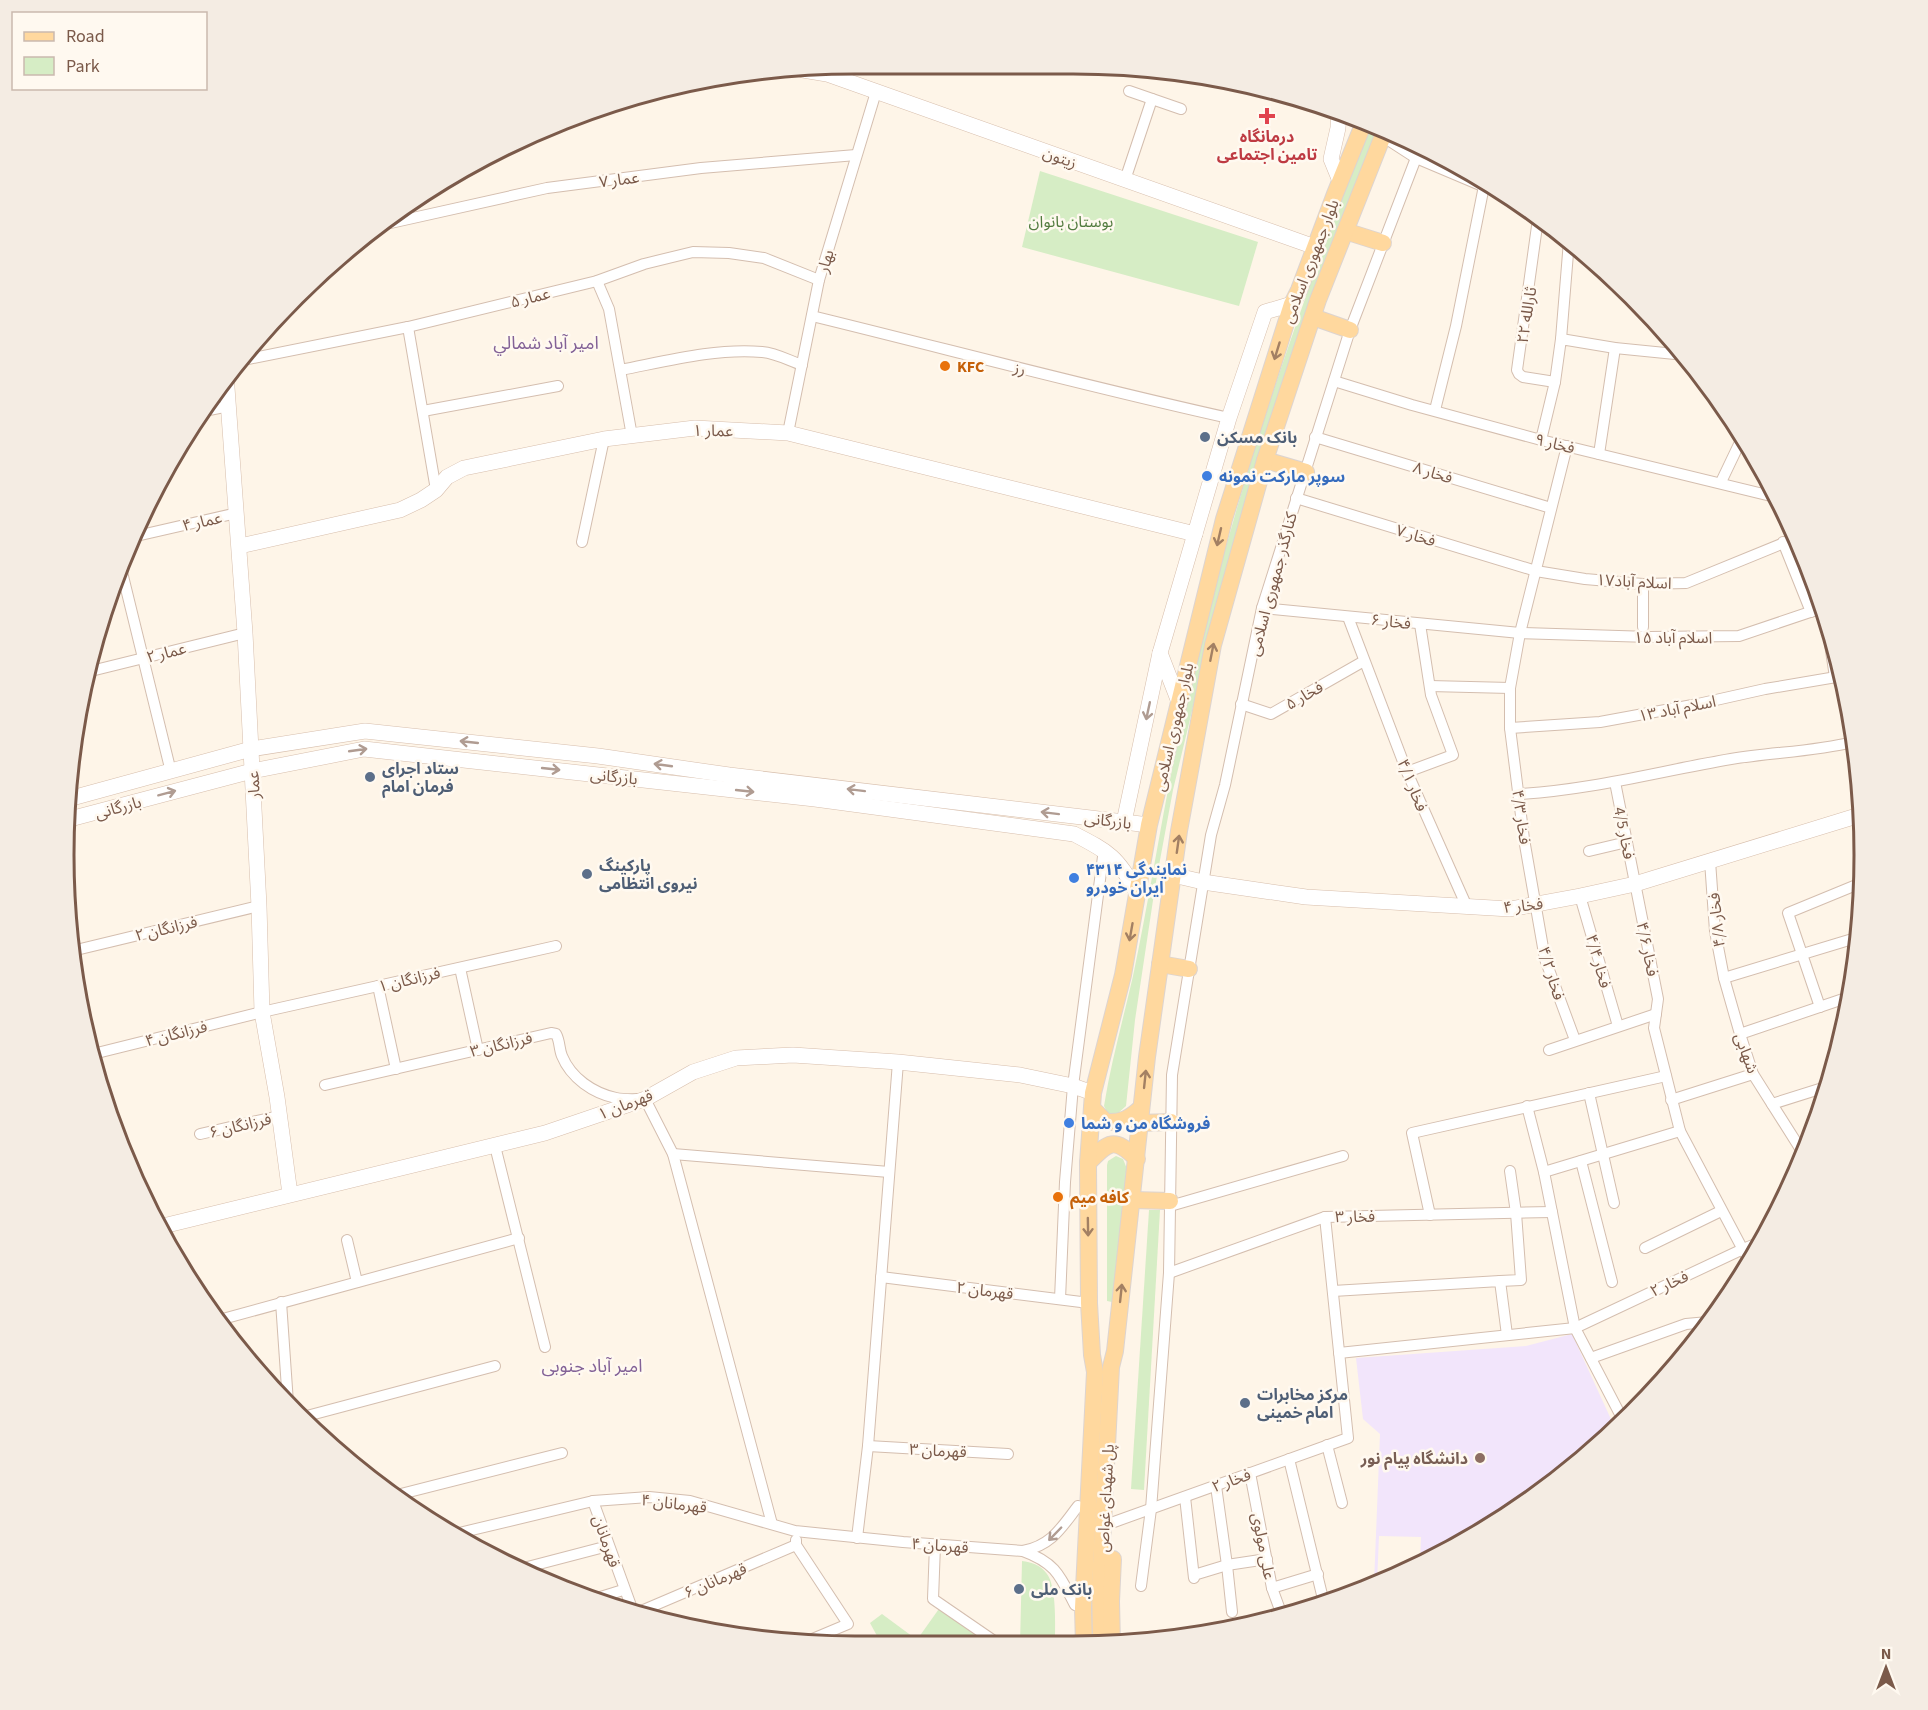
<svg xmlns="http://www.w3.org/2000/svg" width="1928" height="1710" font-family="'Source Sans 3','Noto Sans Arabic',sans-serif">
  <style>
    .education { fill: #f2e5fb }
    .green { fill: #d6edc5 }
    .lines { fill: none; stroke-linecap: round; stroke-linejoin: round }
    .street-casing { stroke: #d4beaf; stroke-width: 12 }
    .secondary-casing { stroke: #d7beac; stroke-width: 16 }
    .primary-casing { stroke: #ddd4d0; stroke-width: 18 }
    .street { stroke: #fff; stroke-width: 10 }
    .secondary { stroke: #fff; stroke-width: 15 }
    .primary { stroke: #ffd89e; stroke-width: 16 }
    .oneway { stroke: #a38063 }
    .oneway2 { stroke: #b09c92 }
    .health-dot { fill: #e0444e; stroke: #fff9f0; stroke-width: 2 }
    .food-dot { fill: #e8710a; stroke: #fff9f0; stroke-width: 2 }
    .service-dot { fill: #5c6f8a; stroke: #fff9f0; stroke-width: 2 }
    .shop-dot { fill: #3f7fe0; stroke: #fff9f0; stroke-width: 2 }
    .education-dot { fill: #8d6e63; stroke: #fff9f0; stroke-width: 2 }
    .labels { text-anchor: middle; stroke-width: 5; stroke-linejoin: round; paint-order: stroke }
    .health-label { font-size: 16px; font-weight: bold; fill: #be3a42; stroke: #fff9f0 }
    .street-label { font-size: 16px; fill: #7b5a4a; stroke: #fff9f0 }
    .park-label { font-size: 16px; fill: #527b3e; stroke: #fff9f0 }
    .food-label { font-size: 16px; font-weight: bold; fill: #c56008; stroke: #fff9f0; text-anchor: start }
    .service-label { font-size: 16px; font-weight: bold; fill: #4e5e75; stroke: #fff9f0; text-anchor: start }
    .shop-label { font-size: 16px; font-weight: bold; fill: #366cbe; stroke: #fff9f0; text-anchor: start }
    .education-label { font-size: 16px; font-weight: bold; fill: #785e54; stroke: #fff9f0; text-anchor: end }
    .neighbourhood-label { font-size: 18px; fill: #836297; stroke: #fff9f0 }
    .rim { fill: none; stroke: #7b5a4a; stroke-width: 3 }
  </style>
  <rect width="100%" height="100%" fill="#fef5e8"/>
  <!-- education -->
  <path class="education" d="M1572,1334L1615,1428L1555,1483L1424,1565L1414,1569V1563H1420L1421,1537L1379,1536L1377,1583L1374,1584L1380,1434L1363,1419L1356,1358L1526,1346Z"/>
  <!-- green -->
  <g class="green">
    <path d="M1372,122L1379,125L1310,298L1245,506L1217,607L1173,790L1155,887L1135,1020L1126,1106L1116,1115L1108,1114L1104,1106C1111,1062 1123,1020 1133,976C1152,886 1165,794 1186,704C1231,505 1296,312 1372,122Z"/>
    <path d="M1040,171L1258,242L1239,306L1022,247Z"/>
    <path d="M1116,1156L1123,1159L1127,1169L1112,1302L1107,1301V1165L1108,1161Z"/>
    <path d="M1149,1210H1160L1144,1490L1131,1489Z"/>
    <path d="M1022,1561C1031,1562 1041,1565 1047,1574C1057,1587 1055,1628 1055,1645H1020Z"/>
    <path d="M941,1606L995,1645H930L919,1637Z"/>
    <path d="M882,1614L924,1645H882L870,1623Z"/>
  </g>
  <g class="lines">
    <defs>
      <g id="street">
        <path d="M828,74L872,63"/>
        <path d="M1129,91L1181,109"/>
        <path d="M1382,136L1416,158L1506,196"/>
        <path d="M1125,180L1152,99"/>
        <path d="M1538,219L1517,370L1519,374L1523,377L1555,382"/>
        <path d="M386,224L547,188L701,168L856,155"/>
        <path d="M1613,278L1619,287L1625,291"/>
        <path d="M597,281L609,309L632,436"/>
        <path d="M812,316C951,350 1089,387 1229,418"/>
        <path d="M408,327L436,490"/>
        <path d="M1561,339L1569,241"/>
        <path d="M238,361L408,327L597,281L644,264L693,252L729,253L764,258L819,280"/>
        <path d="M621,370C667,361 715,348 762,352C776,353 790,361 802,365"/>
        <path d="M1334,381L1412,405L1541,440L1779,498"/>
        <path d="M1435,410L1456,326L1484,186"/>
        <path d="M204,411L229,406"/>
        <path d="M423,411L558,386"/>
        <path d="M788,433L819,280L876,92"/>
        <path d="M1315,437L1551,508"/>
        <path d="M1541,440L1555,382L1561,339L1615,348L1685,355"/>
        <path d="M1567,446L1520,633L1510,688V728L1524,839L1545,959L1575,1040"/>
        <path d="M1599,454L1615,348"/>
        <path d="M1721,482L1742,438"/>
        <path d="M1296,498L1536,571L1585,579L1643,584L1686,583L1796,538"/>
        <path d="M132,537L237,513"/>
        <path d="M582,542L604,439"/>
        <path d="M1783,542L1811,612"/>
        <path d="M120,564L171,772"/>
        <path d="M1262,608L1520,633L1650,637L1739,636L1822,608"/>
        <path d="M1348,617L1407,772L1467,907"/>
        <path d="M1826,618L1835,677"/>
        <path d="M1643,627V584"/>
        <path d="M87,672L245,633"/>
        <path d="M1430,686L1510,688"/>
        <path d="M1241,704L1271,714L1364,661"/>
        <path d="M1510,728L1600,722L1698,704L1765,689L1842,676"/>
        <path d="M1407,772L1453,755L1431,695L1420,624"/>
        <path d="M1615,782L1658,999L1654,1028L1680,1131L1750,1263"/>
        <path d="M1519,794C1591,790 1660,771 1731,759C1772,752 1813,752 1853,742"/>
        <path d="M1589,851L1627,842"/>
        <path d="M1710,861L1715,931L1724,978L1740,1034L1753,1074L1803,1153"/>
        <path d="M1580,896L1618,1026"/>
        <path d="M72,951L259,906"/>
        <path d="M460,968L478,1050"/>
        <path d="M1724,978L1859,937"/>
        <path d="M378,986L396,1069"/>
        <path d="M1820,1007L1788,913L1861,883"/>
        <path d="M1740,1034L1849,997"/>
        <path d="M1549,1050L1656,1014"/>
        <path d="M89,1055L262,1012L556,946"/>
        <path d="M325,1085L551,1033L556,1034C560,1041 559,1049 562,1056C571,1078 593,1093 616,1098C625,1100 636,1099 645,1099L673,1154L772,1524"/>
        <path d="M1589,1093L1614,1203"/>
        <path d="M1671,1100L1753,1074"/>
        <path d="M1772,1104L1829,1086"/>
        <path d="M1527,1106L1544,1172L1575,1328L1623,1420"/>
        <path d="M200,1134L279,1116"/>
        <path d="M495,1146L545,1347"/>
        <path d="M673,1154L889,1172"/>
        <path d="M1581,1161L1612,1282"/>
        <path d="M1544,1172L1680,1131"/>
        <path d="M1170,1206L1343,1156"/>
        <path d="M1430,1215L1412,1133L1666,1076"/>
        <path d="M347,1240L357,1282"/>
        <path d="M1645,1248L1721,1211"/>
        <path d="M1169,1273L1325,1217L1552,1212"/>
        <path d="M881,1277L1089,1303"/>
        <path d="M1500,1281L1521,1280L1516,1213L1510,1171"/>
        <path d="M1333,1291L1500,1281L1507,1335"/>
        <path d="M1060,1299L1065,1182L1073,1086L1104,849"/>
        <path d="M281,1302L288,1403"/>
        <path d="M219,1320L519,1238"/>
        <path d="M1339,1353L1575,1328L1743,1249L1763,1241"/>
        <path d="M1591,1358L1686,1324L1708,1322"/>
        <path d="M303,1417L495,1366"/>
        <path d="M1327,1445L1342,1503"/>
        <path d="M868,1446L1008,1454"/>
        <path d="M1289,1459L1324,1603"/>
        <path d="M1250,1473L1272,1588L1283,1618"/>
        <path d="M1216,1486L1227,1565L1232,1612"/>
        <path d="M393,1496L562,1453"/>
        <path d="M1185,1497L1194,1578"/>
        <path d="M593,1501L634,1614"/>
        <path d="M1114,1522L1348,1438L1325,1217"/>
        <path d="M455,1534L593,1501L649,1497L690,1501L795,1531L903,1542L1023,1551C1056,1563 1060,1576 1075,1605"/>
        <path d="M857,1538L868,1446L898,1062"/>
        <path d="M796,1540V1545L848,1624L798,1645"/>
        <path d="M935,1545L933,1599L1000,1645"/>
        <path d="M1023,1551C1052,1545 1061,1528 1078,1506"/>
        <path d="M516,1570L608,1546"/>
        <path d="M1194,1575L1227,1565L1267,1559"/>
        <path d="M1141,1586L1151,1509L1169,1273L1172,1075L1211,835L1225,785L1262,608L1350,330L1416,158"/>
        <path d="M1272,1588L1318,1574"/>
        <path d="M594,1599L623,1590"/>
        <path d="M634,1614L796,1545"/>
      </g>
      <g id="secondary">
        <path d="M803,70L827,74L1315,247"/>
        <path d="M1339,112L1338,128L1331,159L1340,181"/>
        <path d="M226,374L245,633L259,906L262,1012L277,1097L290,1194"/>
        <path d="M240,546L400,510L421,500L436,490L447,477L464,468L604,439L695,428L788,433L1195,534"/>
        <path d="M1179,702L1160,653L1229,418L1265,312L1292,304"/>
        <path d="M72,798L251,749L365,731L598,756L729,775L1149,825"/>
        <path d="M70,819L252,771L364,749L815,799L1074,834C1109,852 1118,857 1137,893"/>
        <path d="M1124,822L1160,653"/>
        <path d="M1173,875L1203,882L1306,897L1510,909L1580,896L1635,884L1863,814"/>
        <path d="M159,1227L545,1133L645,1099L693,1072L736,1058L793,1055L898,1062L1020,1075L1073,1086L1093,1093"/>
      </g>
      <g id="primary">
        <path d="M1345,231L1383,243"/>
        <path d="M1313,317L1350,330"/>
        <path d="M1265,460L1306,472"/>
        <path d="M1160,964L1189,969"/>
        <path d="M1092,1108L1106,1122C1122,1123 1130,1118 1141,1108"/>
        <path d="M1140,1123L1171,1122"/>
        <path d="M1088,1163C1109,1141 1114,1137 1137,1159"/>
        <path d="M1133,1200L1170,1201"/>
        <path d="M1084,1645L1083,1608L1095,1372L1092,1355L1089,1303L1088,1163L1093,1093L1123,975L1149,825L1224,519L1292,304L1299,290L1335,194L1365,120"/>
        <path d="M1101,1645L1100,1584L1111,1367L1115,1351L1147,1057L1179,831L1213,645L1265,460L1318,300L1386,128"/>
        <path d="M1112,1645L1111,1601L1113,1559"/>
      </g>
    </defs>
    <!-- street casing -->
    <use href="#street" class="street-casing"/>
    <!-- secondary casing -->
    <use href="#secondary" class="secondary-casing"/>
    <!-- primary casing -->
    <use href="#primary" class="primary-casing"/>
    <!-- street -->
    <use href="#street" class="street"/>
    <!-- secondary -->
    <use href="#secondary" class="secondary"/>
    <!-- primary -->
    <use href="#primary" class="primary"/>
  </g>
  <!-- one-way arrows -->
  <defs><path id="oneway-shaft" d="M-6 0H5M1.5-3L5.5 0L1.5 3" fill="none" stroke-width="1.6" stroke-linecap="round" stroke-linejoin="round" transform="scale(1.5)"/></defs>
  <g class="oneway">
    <use href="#oneway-shaft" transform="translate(1277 351) rotate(107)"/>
    <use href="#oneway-shaft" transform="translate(1219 537) rotate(103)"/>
    <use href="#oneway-shaft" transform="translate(1212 652) rotate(-79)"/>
    <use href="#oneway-shaft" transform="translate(1178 844) rotate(-82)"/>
    <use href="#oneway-shaft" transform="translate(1131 932) rotate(100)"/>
    <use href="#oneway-shaft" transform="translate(1145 1079) rotate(-84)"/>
    <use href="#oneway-shaft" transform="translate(1088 1227) rotate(89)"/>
    <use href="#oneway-shaft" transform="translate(1121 1293) rotate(-84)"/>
  </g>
  <g class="oneway2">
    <use href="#oneway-shaft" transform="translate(1148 711) rotate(102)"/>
    <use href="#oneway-shaft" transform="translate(469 742) rotate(-174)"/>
    <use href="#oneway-shaft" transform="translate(358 750) rotate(-8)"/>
    <use href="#oneway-shaft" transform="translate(663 765) rotate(-172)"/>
    <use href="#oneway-shaft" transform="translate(551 769) rotate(6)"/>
    <use href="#oneway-shaft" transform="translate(856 790) rotate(-173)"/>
    <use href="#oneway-shaft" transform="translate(745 791) rotate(6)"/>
    <use href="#oneway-shaft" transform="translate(167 793) rotate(-15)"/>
    <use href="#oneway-shaft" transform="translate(1050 813) rotate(-173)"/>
    <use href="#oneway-shaft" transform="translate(1055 1534) rotate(134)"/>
  </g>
  <!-- markers -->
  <path class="health-dot" d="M1264 107h6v6h6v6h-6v6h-6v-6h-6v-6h6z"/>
  <g class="food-dot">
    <circle cx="945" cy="366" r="6"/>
    <circle cx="1058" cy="1197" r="6"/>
  </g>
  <g class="service-dot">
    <circle cx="1205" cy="437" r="6"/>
    <circle cx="370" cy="777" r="6"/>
    <circle cx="587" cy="874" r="6"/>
    <circle cx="1245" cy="1403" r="6"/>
    <circle cx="1019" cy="1589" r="6"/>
  </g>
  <g class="shop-dot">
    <circle cx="1207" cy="476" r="6"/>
    <circle cx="1074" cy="878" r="6"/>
    <circle cx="1069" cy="1123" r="6"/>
  </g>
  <circle class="education-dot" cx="1480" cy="1458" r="6"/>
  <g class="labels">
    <!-- health labels -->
    <g class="health-label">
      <text x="1267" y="142">درمانگاه<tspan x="1267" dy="18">تامین اجتماعی</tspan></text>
    </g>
    <!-- street labels -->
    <g class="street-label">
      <text transform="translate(1060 157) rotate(20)" y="6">زیتون</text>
      <text transform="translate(619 179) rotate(-7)" y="6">عمار ۷</text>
      <text transform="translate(825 261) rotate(-74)" y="6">بهار</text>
      <text transform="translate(1310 261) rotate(-69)" y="6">بلوار جمهوری اسلامی</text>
      <text transform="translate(530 297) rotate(-14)" y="6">عمار ۵</text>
      <text transform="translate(1526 315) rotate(-81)" y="6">ثارالله ۲۲</text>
      <text transform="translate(1020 368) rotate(15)" y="6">رز</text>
      <text transform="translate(713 430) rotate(1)" y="6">عمار ۱</text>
      <text transform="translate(1555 443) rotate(14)" y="6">فخار ۹</text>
      <text transform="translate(1433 472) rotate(17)" y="6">فخار ۸</text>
      <text transform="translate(202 521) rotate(-13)" y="6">عمار ۴</text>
      <text transform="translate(1416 535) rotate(17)" y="6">فخار ۷</text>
      <text transform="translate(1634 581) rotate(3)" y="6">اسلام آباد۱۷</text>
      <text transform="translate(1272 584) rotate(-75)" y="6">کنارگذر جمهوری اسلامی</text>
      <text transform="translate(1391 621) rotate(6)" y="6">فخار ۶</text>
      <text x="1673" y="643">اسلام آباد ۱۵</text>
      <text transform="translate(166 652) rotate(-14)" y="6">عمار ۲</text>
      <text transform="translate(1304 695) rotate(-30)" y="6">فخار ۵</text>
      <text transform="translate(1677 708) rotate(-11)" y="6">اسلام آباد ۱۳</text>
      <text transform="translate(1173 727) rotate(-77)" y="6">بلوار جمهوری اسلامی</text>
      <text transform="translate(614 776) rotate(6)" y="6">بازرگانی</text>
      <text transform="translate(253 785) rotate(-93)" y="6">عمار</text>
      <text transform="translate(1413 785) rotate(68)" y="6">فخار ۴/۱</text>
      <text transform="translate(118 807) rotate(-15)" y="6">بازرگانی</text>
      <text transform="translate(1522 817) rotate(82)" y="6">فخار ۴/۳</text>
      <text transform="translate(1108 820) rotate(7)" y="6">بازرگانی</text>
      <text transform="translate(1625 833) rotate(79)" y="6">فخار 4/5</text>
      <text transform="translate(1523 905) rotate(-6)" y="6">فخار ۴</text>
      <text transform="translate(1716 920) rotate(-96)" y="6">فخار ۴/۸</text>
      <text transform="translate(166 928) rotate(-13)" y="6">فرزانگان ۲</text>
      <text transform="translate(1648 949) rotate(78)" y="6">فخار ۴/۶</text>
      <text transform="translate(1599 961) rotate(74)" y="6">فخار ۴/۴</text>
      <text transform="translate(1552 973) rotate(73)" y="6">فخار ۴/۲</text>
      <text transform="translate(409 979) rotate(-13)" y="6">فرزانگان ۱</text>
      <text transform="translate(176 1033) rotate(-14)" y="6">فرزانگان ۴</text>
      <text transform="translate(501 1044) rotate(-13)" y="6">فرزانگان ۳</text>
      <text transform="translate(1747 1053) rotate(70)" y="6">شهابی</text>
      <text transform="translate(625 1104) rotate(-21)" y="6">قهرمان ۱</text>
      <text transform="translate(240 1125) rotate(-13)" y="6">فرزانگان ۶</text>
      <text transform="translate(1355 1216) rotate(-1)" y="6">فخار ۳</text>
      <text transform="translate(1669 1283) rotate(-25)" y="6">فخار ۲</text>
      <text transform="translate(985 1290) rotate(7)" y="6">قهرمان ۲</text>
      <text transform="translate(938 1450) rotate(3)" y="6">قهرمان ۳</text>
      <text transform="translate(1231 1480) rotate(-20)" y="6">فخار ۲</text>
      <text transform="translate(1105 1498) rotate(-87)" y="6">پل شهدای غواص</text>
      <text transform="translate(674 1503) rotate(7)" y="6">قهرمانان ۴</text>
      <text transform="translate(607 1541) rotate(71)" y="6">قهرمانان</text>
      <text transform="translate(940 1545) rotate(4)" y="6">قهرمان ۴</text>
      <text transform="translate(1264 1546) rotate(79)" y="6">علی مولوی</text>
      <text transform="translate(715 1580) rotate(-23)" y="6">قهرمانان ۶</text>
    </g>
    <!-- park labels -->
    <g class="park-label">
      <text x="1071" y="227">بوستان بانوان</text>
    </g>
    <!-- food labels -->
    <g class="food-label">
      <text x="957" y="372">KFC</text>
      <text x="1070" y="1203">کافه میم</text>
    </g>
    <!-- service labels -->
    <g class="service-label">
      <text x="1217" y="443">بانک مسکن</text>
      <text x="382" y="774">ستاد اجرای<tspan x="382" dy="18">فرمان امام</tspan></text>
      <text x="599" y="871">پارکینگ<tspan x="599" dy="18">نیروی انتظامی</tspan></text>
      <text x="1257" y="1400">مرکز مخابرات<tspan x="1257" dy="18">امام خمینی</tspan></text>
      <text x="1031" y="1595">بانک ملی</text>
    </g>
    <!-- shop labels -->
    <g class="shop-label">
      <text x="1219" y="482">سوپر مارکت نمونه</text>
      <text x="1086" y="875">نمایندگی ۴۳۱۴<tspan x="1086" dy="18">ایران خودرو</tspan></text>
      <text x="1081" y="1129">فروشگاه من و شما</text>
    </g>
    <!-- education labels -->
    <g class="education-label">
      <text x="1468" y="1464">دانشگاه پیام نور</text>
    </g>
    <!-- neighbourhood labels -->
    <g class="neighbourhood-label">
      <text x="546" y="349">امیر آباد شمالي</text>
      <text x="592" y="1372">امير آباد جنوبی</text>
    </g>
  </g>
  <!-- crop -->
  <path d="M0 0H1928V1710H0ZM855 74H1073A781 781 0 0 1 1854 855V855A781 781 0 0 1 1073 1636H855A781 781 0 0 1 74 855V855A781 781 0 0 1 855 74Z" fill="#f4ece3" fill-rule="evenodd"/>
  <path class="rim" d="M855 74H1073A781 781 0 0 1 1854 855V855A781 781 0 0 1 1073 1636H855A781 781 0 0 1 74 855V855A781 781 0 0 1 855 74Z"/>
  <!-- legend -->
  <rect x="12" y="12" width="195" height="78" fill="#fff9f0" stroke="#cab9ae" stroke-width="1.5"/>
  <rect x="24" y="32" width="30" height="9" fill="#ffd89e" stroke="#cab9ae" stroke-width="1.5"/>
  <text x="66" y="42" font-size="18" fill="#7b5a4a">Road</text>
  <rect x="24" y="57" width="30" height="18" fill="#d6edc5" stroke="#cab9ae" stroke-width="1.5"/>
  <text x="66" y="72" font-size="18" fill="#7b5a4a">Park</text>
  <!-- north arrow -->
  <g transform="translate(1886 1668)" stroke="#fff9f0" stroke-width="4.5" paint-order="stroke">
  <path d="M0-4.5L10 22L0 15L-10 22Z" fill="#7b5a4a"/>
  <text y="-9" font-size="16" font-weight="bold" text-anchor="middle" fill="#7b5a4a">N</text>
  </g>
</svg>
